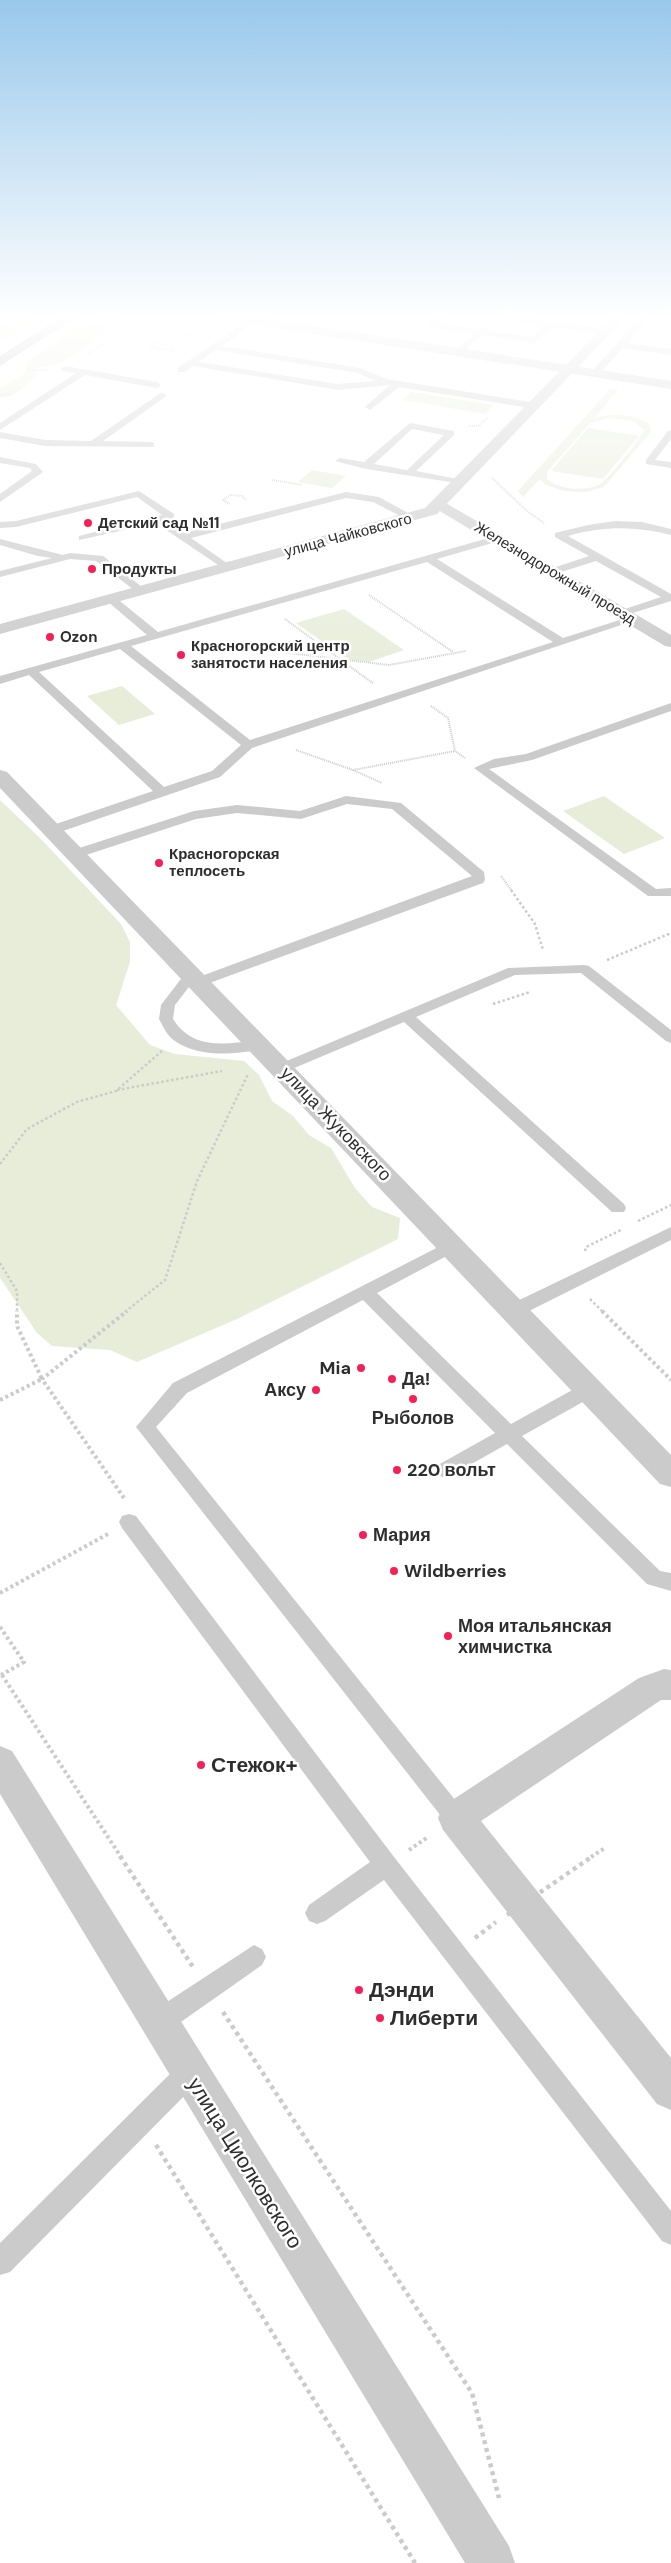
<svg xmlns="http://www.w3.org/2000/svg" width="671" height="2563" font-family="'DM Sans',sans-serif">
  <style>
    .green { fill: #e8edda; fill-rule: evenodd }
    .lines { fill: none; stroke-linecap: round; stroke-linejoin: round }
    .path-far3 { stroke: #cbcbcb; stroke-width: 2; stroke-dasharray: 1 1; stroke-linecap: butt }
    .path-far2 { stroke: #cbcbcb; stroke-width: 2.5; stroke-dasharray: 2.5 2.5; stroke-linecap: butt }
    .path-far1 { stroke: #cbcbcb; stroke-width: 4; stroke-dasharray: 3 3; stroke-linecap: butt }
    .path { stroke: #cbcbcb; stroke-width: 4.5; stroke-dasharray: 4 4; stroke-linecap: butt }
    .service { fill: #cbcbcb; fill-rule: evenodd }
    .minor { fill: #cbcbcb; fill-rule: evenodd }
    .tertiary { fill: #cbcbcb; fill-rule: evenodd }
    .primary { fill: #a6a6a6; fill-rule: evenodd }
    .path-bridge-far1 { stroke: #cbcbcb; stroke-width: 4; stroke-dasharray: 3 3; stroke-linecap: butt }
    .path-bridge { stroke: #cbcbcb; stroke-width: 4.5; stroke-dasharray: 4 4; stroke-linecap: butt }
    .poi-dot { fill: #f52058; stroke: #fff; stroke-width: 2 }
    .labels { text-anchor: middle; stroke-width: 5; stroke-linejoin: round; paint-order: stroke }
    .far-poi-label { font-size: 15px; font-weight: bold; fill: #2e2e2e; stroke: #fff; text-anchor: start }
    .far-street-label { font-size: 15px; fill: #2e2e2e; stroke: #fff }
    .street-label { font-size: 18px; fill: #2e2e2e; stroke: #fff }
    .poi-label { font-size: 18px; font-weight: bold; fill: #2e2e2e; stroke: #fff; text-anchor: start }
    .near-poi-label { font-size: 21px; font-weight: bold; fill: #2e2e2e; stroke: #fff; text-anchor: start }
    .near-street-label { font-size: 21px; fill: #2e2e2e; stroke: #fff }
  </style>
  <rect width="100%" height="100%" fill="#fff"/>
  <!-- green -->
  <g class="green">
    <path d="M0,315H42L0,341Z"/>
    <path d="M97,315H121L107,327L106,332C90,342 77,354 60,363C51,367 41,365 33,370L37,375L35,377C25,386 14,399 0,396V388L24,374L26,371V363L29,360Z"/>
    <path d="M610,389L618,390L594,418C612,413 635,414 650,425L651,432L604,487L586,492L564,491L546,485L540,479L523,497L518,491ZM608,418L633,421L645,430C640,439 609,479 600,484C585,492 560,490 547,479V472L590,423Z"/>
    <path d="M411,392L494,405L485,414L402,400Z"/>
    <path d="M588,428L639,436L603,479L551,471Z"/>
    <path d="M312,470L346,476L332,488L298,482Z"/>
    <path d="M344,609L404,650L369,662L347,659L296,623Z"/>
    <path d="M122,686L155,714L119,725L87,696Z"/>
    <path d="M604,796L665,838L624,854L563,811Z"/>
    <path d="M0,800L41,839L121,924L130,942V962L116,1005L150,1045L175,1054L244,1061L259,1075L272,1101L293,1116L309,1135L331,1148L355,1188L372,1207L400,1218L398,1239L237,1319L137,1362L110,1350L52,1346L37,1333L0,1278Z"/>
  </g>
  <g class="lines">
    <!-- path-far3 -->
    <g class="path-far3">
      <path d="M179,315L195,318"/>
      <path d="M0,331L26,315"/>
      <path d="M174,351L150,347L172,332L197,335"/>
      <path d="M88,354L149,315"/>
      <path d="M26,370H47"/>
      <path d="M0,396L12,394"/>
      <path d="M468,426H479L488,417"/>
      <path d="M492,478L527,511L544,523"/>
      <path d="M272,480L302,485"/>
      <path d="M230,504L223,500L230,495L242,496L246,500"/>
      <path d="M369,595L453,652"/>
      <path d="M285,619L374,684"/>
      <path d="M205,643L389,665L466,651"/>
      <path d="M431,706L448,718L455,751L465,758"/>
      <path d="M296,750L353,770L455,751"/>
      <path d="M353,770L382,783"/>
      <path d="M501,876L512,891"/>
    </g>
    <!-- path-far2 -->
    <g class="path-far2">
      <path d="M511,890L535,924L543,950"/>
      <path d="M607,960L671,933"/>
      <path d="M493,1004L530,992"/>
      <path d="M117,1090L222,1071"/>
      <path d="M0,1164L27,1129L77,1102L116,1091L163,1050"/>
      <path d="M638,1221L671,1205"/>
      <path d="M585,1251L586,1247L621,1230"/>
      <path d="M0,1263L17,1291V1312"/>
      <path d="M590,1299L603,1312"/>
      <path d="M125,1312L165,1280L197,1181L248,1074"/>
    </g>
    <!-- path-far1 -->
    <g class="path-far1">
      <path d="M602,1311L671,1380"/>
      <path d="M0,1400L42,1379L17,1326V1311"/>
      <path d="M124,1498L42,1379L127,1311"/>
      <path d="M0,1593L108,1534"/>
      <path d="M0,1627L24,1662L1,1675"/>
      <path d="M2,1675L121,1857"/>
      <path d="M409,1850L428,1837"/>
    </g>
    <!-- path -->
    <g class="path">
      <path d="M120,1856L193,1967"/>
      <path d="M475,1938L496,1922"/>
      <path d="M223,2012L472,2393L499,2498"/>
      <path d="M156,2145L415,2563"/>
    </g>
    <!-- service -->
    <g class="service">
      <path d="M437,315H446L438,323L479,329L485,326L489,328L487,331L532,337L543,326L493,317L502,315L607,329L611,332L607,335L552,327L534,343L482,335L458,356L455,355V351L474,334L428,327V323Z"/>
      <path d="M643,315H652L627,343L671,349V355L623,348L598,375H592V371Z"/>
      <path d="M249,319L256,321L222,346L360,368L387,379L536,403L541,406L536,409L399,387L370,410L365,407L367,405L390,385L338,390L193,366L184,372H178V368ZM216,350L358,373L375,381L338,384L199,362Z"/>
      <path d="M65,366L157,382L161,385L157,388L85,375L0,430V423L76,373L62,371L61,369Z"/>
      <path d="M162,392L166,395L165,397L103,441L151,442L154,443V447L45,446L0,438V432L45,440L91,441Z"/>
      <path d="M410,423L454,431V435L416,471L463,480V484L366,469L335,461L340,458L364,462ZM412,429L444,435L407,470L374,464Z"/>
      <path d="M671,430V439L655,460L671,462V468L646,464V460L668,431Z"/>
      <path d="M0,457L36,464L43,472L0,502V494L32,471L30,468L0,463Z"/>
      <path d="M139,491L174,514V518L165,520L184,533L346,492L379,497L417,518L408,520L373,502L346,498L191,538L231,566V570L227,571L156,523L79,540V536L162,515L137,497L16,527L0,528V522L16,521Z"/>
      <path d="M615,521L642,522L671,529V535C635,526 604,526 568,536L671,594V601L623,616L617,613L619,611L661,597L596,561L558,573H550V569L589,556L555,537V533L588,525Z"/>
      <path d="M499,535L504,538L503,540L437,559L563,638L629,617H637L639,619L252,748L220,777L57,833H47L45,830L47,827L153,791L29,675L0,684V676L147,635L107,601V597H115L158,632ZM427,562L553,642L250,740L131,646ZM120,649L241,745L212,771L164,787L39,672Z"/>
      <path d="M0,539L63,555L70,553L103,556L147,591L146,593H138L96,561L70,559L0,577V571L52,558L38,556L0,545Z"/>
      <path d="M671,703V711L532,760L489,769L656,889L671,888V896H648L474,768L494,759L526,754Z"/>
      <path d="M346,796L401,803L484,872L485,880L483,883L204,985L199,986L192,983L175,1005L173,1019C194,1052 227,1043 261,1040L266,1042L269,1045L266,1048C240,1055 198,1058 175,1041C167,1036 163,1026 159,1019L161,1005L187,971H197L199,974L196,978L472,876L392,809L347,804L301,819L237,813L196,819L80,857H70L68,854L70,851L194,811L237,805L300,811Z"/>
      <path d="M584,965L589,966L671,1030V1043L666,1041L581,973L515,975L416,1017L624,1204L626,1208L624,1212H612L404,1022L287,1071L282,1073L274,1068L277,1065L508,968Z"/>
      <path d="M671,1227V1240L521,1315L515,1316L509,1315L506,1310L509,1305Z"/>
      <path d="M452,1240L458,1242L461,1246L458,1250L377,1293L511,1424L583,1384L590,1382L597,1384L599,1389L597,1394L522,1436L660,1571L671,1573V1591L647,1584L507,1444L452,1475L445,1478L438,1475L435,1470L438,1465L495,1433L363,1300L187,1393L156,1427L464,1811L467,1818L464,1825L456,1829L448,1825L136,1427L173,1383Z"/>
      <path d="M129,1514L136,1516L394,1857L671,2211V2245L662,2241L384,1880L325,1921L317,1924L309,1921L305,1913L309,1905L370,1862L122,1528L119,1522L122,1516Z"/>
      <path d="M254,1945L262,1949L266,1957L262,1965L168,2031L159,2034L150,2031L147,2022L150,2013Z"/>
      <path d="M189,2060L198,2064L202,2073L198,2082L10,2272L0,2275V2243L180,2064Z"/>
    </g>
    <!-- minor -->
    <g class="minor">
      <path d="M211,315H244L671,381V389L217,319Z"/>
      <path d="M439,499L671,635V647L665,646L433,507L431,504L433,501Z"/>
      <path d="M0,770L7,772L671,1455V1487L660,1484L0,788Z"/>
      <path d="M664,1669L671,1670V1700H661L481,1821L671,2058V2110L657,2104L443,1830L438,1818L443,1806L639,1678Z"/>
      <path d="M0,1746L12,1751L509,2546L515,2563H465L0,1794Z"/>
    </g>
    <!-- tertiary -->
    <path class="tertiary" d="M615,315H628L437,514L0,634V624L425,508Z"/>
    <!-- primary -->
    <path class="primary" d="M65,315H80L0,366V356Z"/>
    <!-- path-bridge-far1 -->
    <path class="path-bridge-far1" d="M591,1857L605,1848"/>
    <!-- path-bridge -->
    <path class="path-bridge" d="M507,1915L593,1856"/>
  </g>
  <!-- sky -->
  <linearGradient id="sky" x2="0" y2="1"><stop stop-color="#99c8eb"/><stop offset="0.47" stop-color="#fff"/><stop offset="1" stop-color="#fff" stop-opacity="0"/></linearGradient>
  <rect width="671" height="674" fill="url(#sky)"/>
  <!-- markers -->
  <g class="poi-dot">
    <circle cx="88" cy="523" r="5"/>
    <circle cx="92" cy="569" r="5"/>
    <circle cx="50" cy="637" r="5"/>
    <circle cx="181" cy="655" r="5"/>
    <circle cx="159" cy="863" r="5"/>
    <circle cx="361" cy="1368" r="5"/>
    <circle cx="392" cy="1379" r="5"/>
    <circle cx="316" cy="1390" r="5"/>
    <circle cx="413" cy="1399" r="5"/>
    <circle cx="397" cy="1470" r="5"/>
    <circle cx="363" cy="1535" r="5"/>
    <circle cx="394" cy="1571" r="5"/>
    <circle cx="448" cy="1636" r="5"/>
    <circle cx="201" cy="1765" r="5"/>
    <circle cx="359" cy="1990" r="5"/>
    <circle cx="380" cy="2018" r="5"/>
  </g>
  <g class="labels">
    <!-- far-poi labels -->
    <g class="far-poi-label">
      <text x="98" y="528">Детский сад №11</text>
      <text x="102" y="574">Продукты</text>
      <text x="60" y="642">Ozon</text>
      <text x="191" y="651">Красногорский центр<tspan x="191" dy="17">занятости населения</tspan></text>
      <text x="169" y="859">Красногорская<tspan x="169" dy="17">теплосеть</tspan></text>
    </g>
    <!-- far-street labels -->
    <g class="far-street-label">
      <text transform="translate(348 535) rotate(-15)" y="5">улица Чайковского</text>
      <text transform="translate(555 573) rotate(31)" y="5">Железнодорожный проезд</text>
    </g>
    <!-- street labels -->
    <g class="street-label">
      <text transform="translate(336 1124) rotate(46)" y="6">улица Жуковского</text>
    </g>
    <!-- poi labels -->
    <g class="poi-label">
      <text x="351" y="1374" text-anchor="end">Mia</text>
      <text x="402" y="1385">Да!</text>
      <text x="306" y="1396" text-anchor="end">Аксу</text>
      <text x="413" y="1424" text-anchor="middle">Рыболов</text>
      <text x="407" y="1476">220 вольт</text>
      <text x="373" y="1541">Мария</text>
      <text x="404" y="1577">Wildberries</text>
      <text x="458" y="1632">Моя итальянская<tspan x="458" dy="21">химчистка</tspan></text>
    </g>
    <!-- near-poi labels -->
    <g class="near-poi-label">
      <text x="211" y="1772">Стежок+</text>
      <text x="369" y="1997">Дэнди</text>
      <text x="390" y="2025">Либерти</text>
    </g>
    <!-- near-street labels -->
    <g class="near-street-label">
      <text transform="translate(245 2163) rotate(58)" y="7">улица Циолковского</text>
    </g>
  </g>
</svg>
